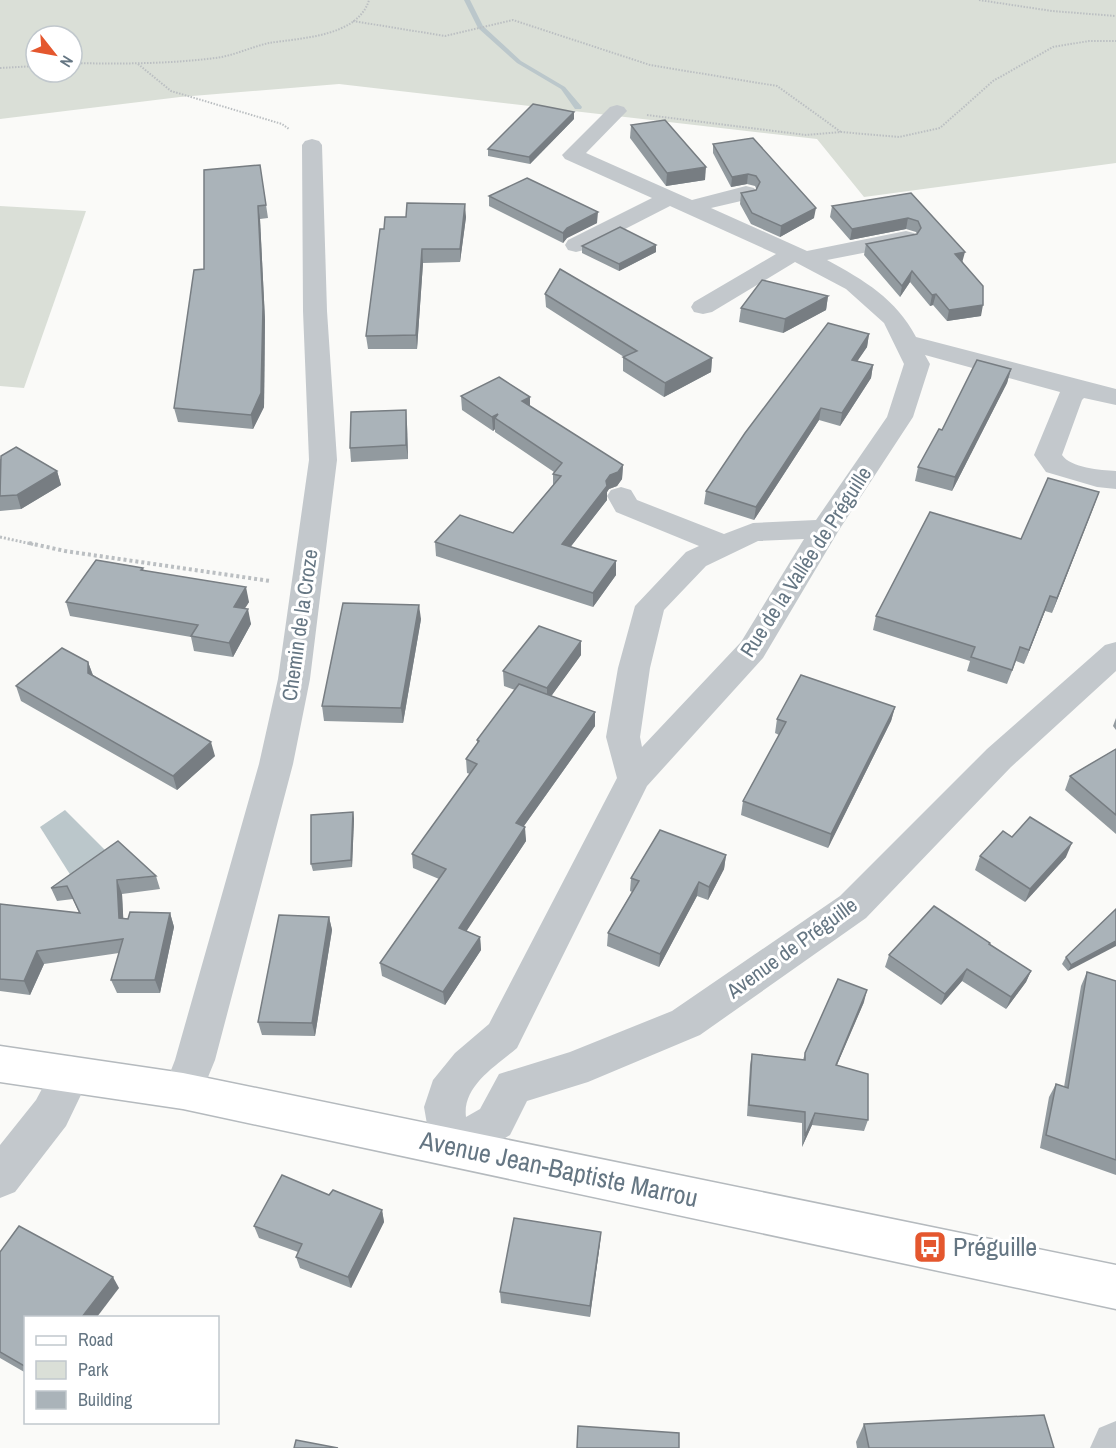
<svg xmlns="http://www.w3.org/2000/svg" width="1116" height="1448" font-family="'Archivo Narrow',sans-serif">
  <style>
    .green { fill: #dadfd7; fill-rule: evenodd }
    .water { fill: #bbc7cb }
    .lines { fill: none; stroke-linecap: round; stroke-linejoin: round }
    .stream { fill: #bbc7cb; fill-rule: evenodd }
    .major-casing { stroke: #b5babe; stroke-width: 3 }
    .path-far2 { stroke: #bbbfc2; stroke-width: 2; stroke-dasharray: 1.5 1.5; stroke-linecap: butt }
    .path-far1 { stroke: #bbbfc2; stroke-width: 3; stroke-dasharray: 2 2; stroke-linecap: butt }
    .path { stroke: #bbbfc2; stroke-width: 4; stroke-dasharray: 3 3; stroke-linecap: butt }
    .minor { fill: #c3c8cc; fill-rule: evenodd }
    .major { fill: #fff; fill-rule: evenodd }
    .wall { fill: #929a9f }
    .shaded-wall { fill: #777d82 }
    .building { fill: #aab3b9; stroke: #777d82; stroke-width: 1.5 }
    .labels { text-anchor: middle; stroke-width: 6; stroke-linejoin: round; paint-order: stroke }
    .street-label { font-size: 21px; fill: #657683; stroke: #fff }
    .near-street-label { font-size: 26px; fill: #657683; stroke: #fff }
    .near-poi-label { font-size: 26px; fill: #657683; stroke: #fff; text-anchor: start }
  </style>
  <rect width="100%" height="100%" fill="#fafaf8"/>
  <!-- green -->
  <g class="green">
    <path d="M0,0H1116V163L864,197L817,139L339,84L180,97L0,119ZM36,36H72V72H36Z"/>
    <path d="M0,206L86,211L24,388L0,386Z"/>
  </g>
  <!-- water -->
  <path class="water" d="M65,810L106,851L71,876L40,827Z"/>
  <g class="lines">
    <!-- stream -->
    <path class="stream" d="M464,0H470L483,26L521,61L565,87L582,107L581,109H575L561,89L517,63L478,28Z"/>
    <defs>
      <path id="major" d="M0,1046L183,1073L1116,1265V1309L183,1109L0,1082Z"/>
    </defs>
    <!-- major casing -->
    <use href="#major" class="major-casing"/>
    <!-- path-far2 -->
    <g class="path-far2">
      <path d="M979,0L1052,11L1116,16"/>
      <path d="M353,21L445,36L513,20L650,65L777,86L841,132"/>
      <path d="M72,63C120,64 168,64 215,58C233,56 251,47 269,43C300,38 358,37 369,0"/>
      <path d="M138,64L171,91L282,124L289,129"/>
      <path d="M0,68L36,66"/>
      <path d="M647,115L806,135L841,132L899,137L940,128L993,81L1053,47L1089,41H1116"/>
    </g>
    <!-- path-far1 -->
    <path class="path-far1" d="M0,537L36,545"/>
    <!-- path -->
    <path class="path" d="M29,543L65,551L270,581"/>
    <!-- minor -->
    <g class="minor">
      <path d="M617,105L624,107L627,111L586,153L692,200L746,186L754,188L757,193L754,198L711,208L807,251L906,231L914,233L917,238L914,243L827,260C864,280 896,299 916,337L1116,389V405L1084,398L1082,400L1062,455C1071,468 1100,470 1116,471V489L1097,487L1046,472L1034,455L1060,392L925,355L930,364L913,417L839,530L763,658L647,786L517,1048C496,1066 462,1086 466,1117L480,1109L499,1074L570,1052L672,1011L840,896L987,749L1105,645L1116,642V671L1011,767L866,918L700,1035L588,1082L527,1101L510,1135L467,1161L452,1167L437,1161L431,1147L424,1107L433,1080L455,1053L489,1024L617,778L606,737L618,668L635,606L686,552L699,546L616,512L607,496L611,490L621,487L631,490L637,500L724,534L753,523L816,520L887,417L904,364L884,323L846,289L795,262L712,312L703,314L694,312L691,307L694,302L776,254L670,206L584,250L576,252L568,250L565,245L568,240L652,198L565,159L562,155L610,107ZM804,539L741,642L642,747L640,737L650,668L664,610L706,566L758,541Z"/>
      <path d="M312,139L319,141L322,145L327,311L337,460L310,679L293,764L215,1060L197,1104L183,1109L169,1104L163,1091L175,1060L259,764L278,679L309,460L303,311L302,145L305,141Z"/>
      <path d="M71,1056L85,1061L91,1074L66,1126L15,1192L0,1198V1145L36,1100L57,1061Z"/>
      <path d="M1116,1421V1448H1090L1099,1428Z"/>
    </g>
    <!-- major -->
    <use href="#major" class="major"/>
  </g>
  <!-- wall -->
  <g class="wall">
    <path d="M574,119L530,164L488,156V149Z"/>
    <path d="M631,125L705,180L666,186L630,138Z"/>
    <path d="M713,144L814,218L780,237L751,224L740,204L741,193L756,190V188L755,186L747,184L731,187L713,153Z"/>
    <path d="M260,165L268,218L260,219L265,320L264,407L253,429L178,422L174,408L204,269Z"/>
    <path d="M911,193L963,262L981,316L947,321L933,305L930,306L910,282L900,297L864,255L866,244L917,234L916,232L906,229L850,240L830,217L832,206Z"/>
    <path d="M489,196L597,223L567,238L563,243L489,206Z"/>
    <path d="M406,217H466L460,262L423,263L417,349H368L366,336L384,229Z"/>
    <path d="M582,246L656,252L619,271L582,253Z"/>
    <path d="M545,294L712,358L711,372L664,397L623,371V357H624L546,307Z"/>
    <path d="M828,296L826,310L783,333L739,322L741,308Z"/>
    <path d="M869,334L867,347L857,361L873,365L871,378L840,426L819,420L754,520L704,504L706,491Z"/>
    <path d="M1011,369L1007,383L952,491L915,481L918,467Z"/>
    <path d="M461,396L530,397V406L623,465L622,479L617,486L609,489L607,492V500L570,547L616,561V575L593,607L436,556L435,542L513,533L553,485V474L554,472L495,432V429L493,431L462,410Z"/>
    <path d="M407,424L408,459L351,462L350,448Z"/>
    <path d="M0,459L57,471L61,485L21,509L0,511Z"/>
    <path d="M1099,492L1052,613L1045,611L1024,664L1016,661L1007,684L967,671L970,661L873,630L876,616L1021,539Z"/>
    <path d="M143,568L144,571L249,602L244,609L251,624L233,657L194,651L191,637L70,616L66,602Z"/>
    <path d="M421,619L403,723L324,721L322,706Z"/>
    <path d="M581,655L551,696L595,712V726L524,826L526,841L466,931L480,937L481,950L445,1005L382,976L380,963L439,879L413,868L412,854L470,774L467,773L466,759L477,744V740L515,690L504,686L503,671Z"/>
    <path d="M88,662L93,675L215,756L177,790L21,701L16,686Z"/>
    <path d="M895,707L891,721L828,848L741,815L743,801L779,735L775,733L777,719Z"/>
    <path d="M1116,718V730L1113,726Z"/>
    <path d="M1116,749V834L1065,790L1070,776Z"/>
    <path d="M353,812L354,819L352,867L313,871L311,864Z"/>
    <path d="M1012,837L1066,857L1025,902L975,870L980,856Z"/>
    <path d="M726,855L724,869L708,900L697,896L659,967L607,946L608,933L632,892L630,891L631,878Z"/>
    <path d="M156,876L160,889L122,894L123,918L128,919L170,913L174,927L160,993H117L111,980L119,953L44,964L30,995L0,991V904L79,913L73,899L57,901L51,888Z"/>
    <path d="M1116,909L1068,971L1062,964L1066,957Z"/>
    <path d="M329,917L332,930L315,1036L262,1035L258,1022Z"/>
    <path d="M990,945L1031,971L1026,982L1006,1009L962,981L941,1005L885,967L889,955Z"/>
    <path d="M1087,972L1116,981V1175L1040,1148L1049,1097L1056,1084L1064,1087L1081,986Z"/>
    <path d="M864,1002L837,1065L868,1120L864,1131L812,1125L802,1147V1123L747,1116L750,1065L752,1054L803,1060L805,1053Z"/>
    <path d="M329,1195L382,1210L384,1222L351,1288L300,1268L296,1257L298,1252L259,1238L254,1226Z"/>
    <path d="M601,1232L600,1243L590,1317L501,1303L500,1292Z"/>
    <path d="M0,1252L119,1288L26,1317V1373L0,1358Z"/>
    <path d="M864,1424L1054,1448H857L856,1442Z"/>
  </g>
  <!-- shaded-wall -->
  <g class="shaded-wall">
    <path d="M574,112V119L530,164L529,157Z"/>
    <path d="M706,167L705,180L666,186L667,173Z"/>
    <path d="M748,174L747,184L731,187L732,177Z"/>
    <path d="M465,204L466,217L460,262V249Z"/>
    <path d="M258,206L260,219L265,320L264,407L253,429L251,415Z"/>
    <path d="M816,208L814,218L780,237L781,226Z"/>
    <path d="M598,212L597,223L567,238L563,243V233L567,228Z"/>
    <path d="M908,218L906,229L850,240L852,229Z"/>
    <path d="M656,245V252L619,271V264Z"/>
    <path d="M422,249L423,263L417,349L416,335Z"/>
    <path d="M965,252L962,263L955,254Z"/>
    <path d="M912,271L910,282L900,297L902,286Z"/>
    <path d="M936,294L933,305L930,306L932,295Z"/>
    <path d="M828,296L826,310L783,333L785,319Z"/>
    <path d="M983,305L981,316L947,321L949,310Z"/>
    <path d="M869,334L867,347L850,372L852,360Z"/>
    <path d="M712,358L711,372L664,397L665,383Z"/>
    <path d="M873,365L871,378L840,426L842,413Z"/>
    <path d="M1011,369L1007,383L952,491L955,477Z"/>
    <path d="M530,397V411L522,401Z"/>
    <path d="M821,408L819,420L754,520L756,507Z"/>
    <path d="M406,410L407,424L408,459L406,445Z"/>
    <path d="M498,414L495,418V429L493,431L492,417Z"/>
    <path d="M623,465L622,479L617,486L609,489L607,492V500L562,558V544L610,475Z"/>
    <path d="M57,471L61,485L21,509L17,495Z"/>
    <path d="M1099,492L1094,506L1052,613L1057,598Z"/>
    <path d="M616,561V575L593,607V593Z"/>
    <path d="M246,587L249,602L237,621L234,607Z"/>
    <path d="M1050,596L1045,611L1024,664L1029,650Z"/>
    <path d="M419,605L421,619L403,723L401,708Z"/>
    <path d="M248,609L251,624L233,657L229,643Z"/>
    <path d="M581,641V655L547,702V688Z"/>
    <path d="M88,662L93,676L88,673Z"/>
    <path d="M895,707L891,721L828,848L831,834Z"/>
    <path d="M595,712V726L516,837V823Z"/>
    <path d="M211,742L215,756L177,790L173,776Z"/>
    <path d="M353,812L354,819L352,867L351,860Z"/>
    <path d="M525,827L526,841L460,941L459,928Z"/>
    <path d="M1072,843L1066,857L1025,902L1030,889Z"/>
    <path d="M726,855L724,869L708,900L709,887Z"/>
    <path d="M117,880L122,894L124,931L119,918Z"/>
    <path d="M699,882L697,896L659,967L660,954Z"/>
    <path d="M170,913L174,927L160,993L155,980Z"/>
    <path d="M329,917L332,930L315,1036L312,1023Z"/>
    <path d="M480,937L481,950L445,1005L443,992Z"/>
    <path d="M1116,941V946L1068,971L1071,965Z"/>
    <path d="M37,951L44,964L30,995L24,981Z"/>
    <path d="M967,969L962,981L941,1005L945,994Z"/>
    <path d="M1031,971L1026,982L1006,1009L1011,997Z"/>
    <path d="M867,990L864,1002L832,1076L836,1065Z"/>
    <path d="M815,1113L812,1125L802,1147L805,1136Z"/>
    <path d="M382,1210L384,1222L351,1288L348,1277Z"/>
    <path d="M601,1232L600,1243L590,1317V1306Z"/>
    <path d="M113,1277L119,1288L97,1317H82Z"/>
  </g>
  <!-- building -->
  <g class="building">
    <path d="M533,104L574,112L529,157L488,149Z"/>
    <path d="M665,120L706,167L667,173L631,125Z"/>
    <path d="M753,138L816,208L781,226L752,213L741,193L756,190L760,182L756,176L748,174L732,177L713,144Z"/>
    <path d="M260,165L266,205L258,206L263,307L261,393L251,415L174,408L194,270L204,269V170Z"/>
    <path d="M527,178L598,212L567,228L563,233L489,196Z"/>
    <path d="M911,193L965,252L955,254L983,286V305L949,310L936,294L932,295L912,271L902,286L866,244L917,234L921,228L918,221L908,218L852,229L832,206Z"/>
    <path d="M407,203L465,204L460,249H422L416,335L366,336L380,229H384L385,217H406Z"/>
    <path d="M620,227L656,245L619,264L582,246Z"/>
    <path d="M560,269L712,358L665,383L623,357L637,351L545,294Z"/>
    <path d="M762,280L828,296L785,319L741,308Z"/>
    <path d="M828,323L869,334L852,360L873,365L842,413L821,408L756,507L706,491L745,433Z"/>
    <path d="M977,360L1011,369L955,477L918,467L939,429L942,430Z"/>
    <path d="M499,377L530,397L522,401L623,465L618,472L610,475L606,481L607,486L562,544L616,561L593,593L435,542L460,515L513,533L561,476L553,474L562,463L495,418L498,414L492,417L461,396Z"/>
    <path d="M406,410V445L350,448L351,412Z"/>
    <path d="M16,447L57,471L17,495L0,496L1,456Z"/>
    <path d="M1048,478L1099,492L1057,598L1050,596L1029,650L1020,647L1012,670L971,657L975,647L876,616L930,512L1021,539Z"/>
    <path d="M96,560L143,568L141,570L246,587L234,607L248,609L229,643L191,636L198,625L66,602Z"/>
    <path d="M343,603L419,605L401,708L322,706Z"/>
    <path d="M539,626L581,641L547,688L503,671Z"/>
    <path d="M62,648L88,662V673L211,742L173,776L16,686Z"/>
    <path d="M801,675L895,707L831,834L743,801L786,722L777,719Z"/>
    <path d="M519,684L595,712L516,823L525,827L459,928L480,937L443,992L380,963L446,869L412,854L477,764L466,759L479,741L477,740Z"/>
    <path d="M1116,749V815L1070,776Z"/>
    <path d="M353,812L351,860L311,864V815Z"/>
    <path d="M1030,817L1072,843L1030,889L980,856L1003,831L1012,837Z"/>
    <path d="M660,830L726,855L709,887L699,882L660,954L608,933L639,881L631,878Z"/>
    <path d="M118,841L156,876L117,880L119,918L128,919L130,912L170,913L155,980H111L123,939L37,951L24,981L0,979V904L80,913L67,886L51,888Z"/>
    <path d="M934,906L990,943L989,944L1031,971L1011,997L967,969L945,994L889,955Z"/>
    <path d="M1116,909V941L1071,965L1066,957Z"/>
    <path d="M279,915L329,917L312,1023L258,1022Z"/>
    <path d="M1087,972L1116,981V1160L1046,1135L1056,1084L1068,1088Z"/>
    <path d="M838,979L867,990L836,1065L868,1074V1120L815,1113L805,1136V1112L749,1105L752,1054L805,1060V1053Z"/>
    <path d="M282,1175L329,1195L333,1190L382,1210L348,1277L296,1257L302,1244L254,1226Z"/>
    <path d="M514,1218L601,1232L590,1306L500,1292Z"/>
    <path d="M19,1226L113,1277L82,1317H26V1367L0,1352V1252Z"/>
    <path d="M1044,1415L1054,1448H869L864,1424Z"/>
    <path d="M578,1426L679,1433V1448H577Z"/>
    <path d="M296,1440L338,1448H294Z"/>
  </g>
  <!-- icons -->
  <defs>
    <symbol id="bus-square" viewBox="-11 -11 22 22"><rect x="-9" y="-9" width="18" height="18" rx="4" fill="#e4572e" stroke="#fff"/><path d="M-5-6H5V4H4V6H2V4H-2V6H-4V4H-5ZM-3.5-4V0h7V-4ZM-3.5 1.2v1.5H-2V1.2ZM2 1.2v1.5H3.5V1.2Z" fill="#fff"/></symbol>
  </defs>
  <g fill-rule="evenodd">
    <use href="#bus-square" x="911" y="1228" width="38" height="38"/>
  </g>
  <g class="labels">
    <!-- street labels -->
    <g class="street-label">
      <text transform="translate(806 562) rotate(-57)" y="7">Rue de la Vallée de Préguille</text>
      <text transform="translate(300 625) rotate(-82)" y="7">Chemin de la Croze</text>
      <text transform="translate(792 948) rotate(-36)" y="7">Avenue de Préguille</text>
    </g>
    <!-- near-street labels -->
    <g class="near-street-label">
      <text transform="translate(559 1169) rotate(12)" y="9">Avenue Jean-Baptiste Marrou</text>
    </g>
    <!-- near-poi labels -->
    <g class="near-poi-label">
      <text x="953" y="1256">Préguille</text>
    </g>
  </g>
  <!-- legend -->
  <rect x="24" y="1316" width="195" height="108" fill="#ffffff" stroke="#c1c8cd" stroke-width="1.5"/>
  <rect x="36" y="1336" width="30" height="9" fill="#ffffff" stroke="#c1c8cd" stroke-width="1.5"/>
  <text x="78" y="1346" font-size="18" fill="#657683">Road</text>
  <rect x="36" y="1361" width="30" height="18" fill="#dadfd7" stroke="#c1c8cd" stroke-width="1.5"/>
  <text x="78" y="1376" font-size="18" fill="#657683">Park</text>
  <rect x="36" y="1391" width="30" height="18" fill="#aab3b9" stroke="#c1c8cd" stroke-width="1.5"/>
  <text x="78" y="1406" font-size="18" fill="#657683">Building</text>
  <!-- north arrow -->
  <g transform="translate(54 54) rotate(121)"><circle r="28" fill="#ffffff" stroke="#c1c8cd" stroke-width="1.5"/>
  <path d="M0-4.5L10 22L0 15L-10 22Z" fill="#e4572e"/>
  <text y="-9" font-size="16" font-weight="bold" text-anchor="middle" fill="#657683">N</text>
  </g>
</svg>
